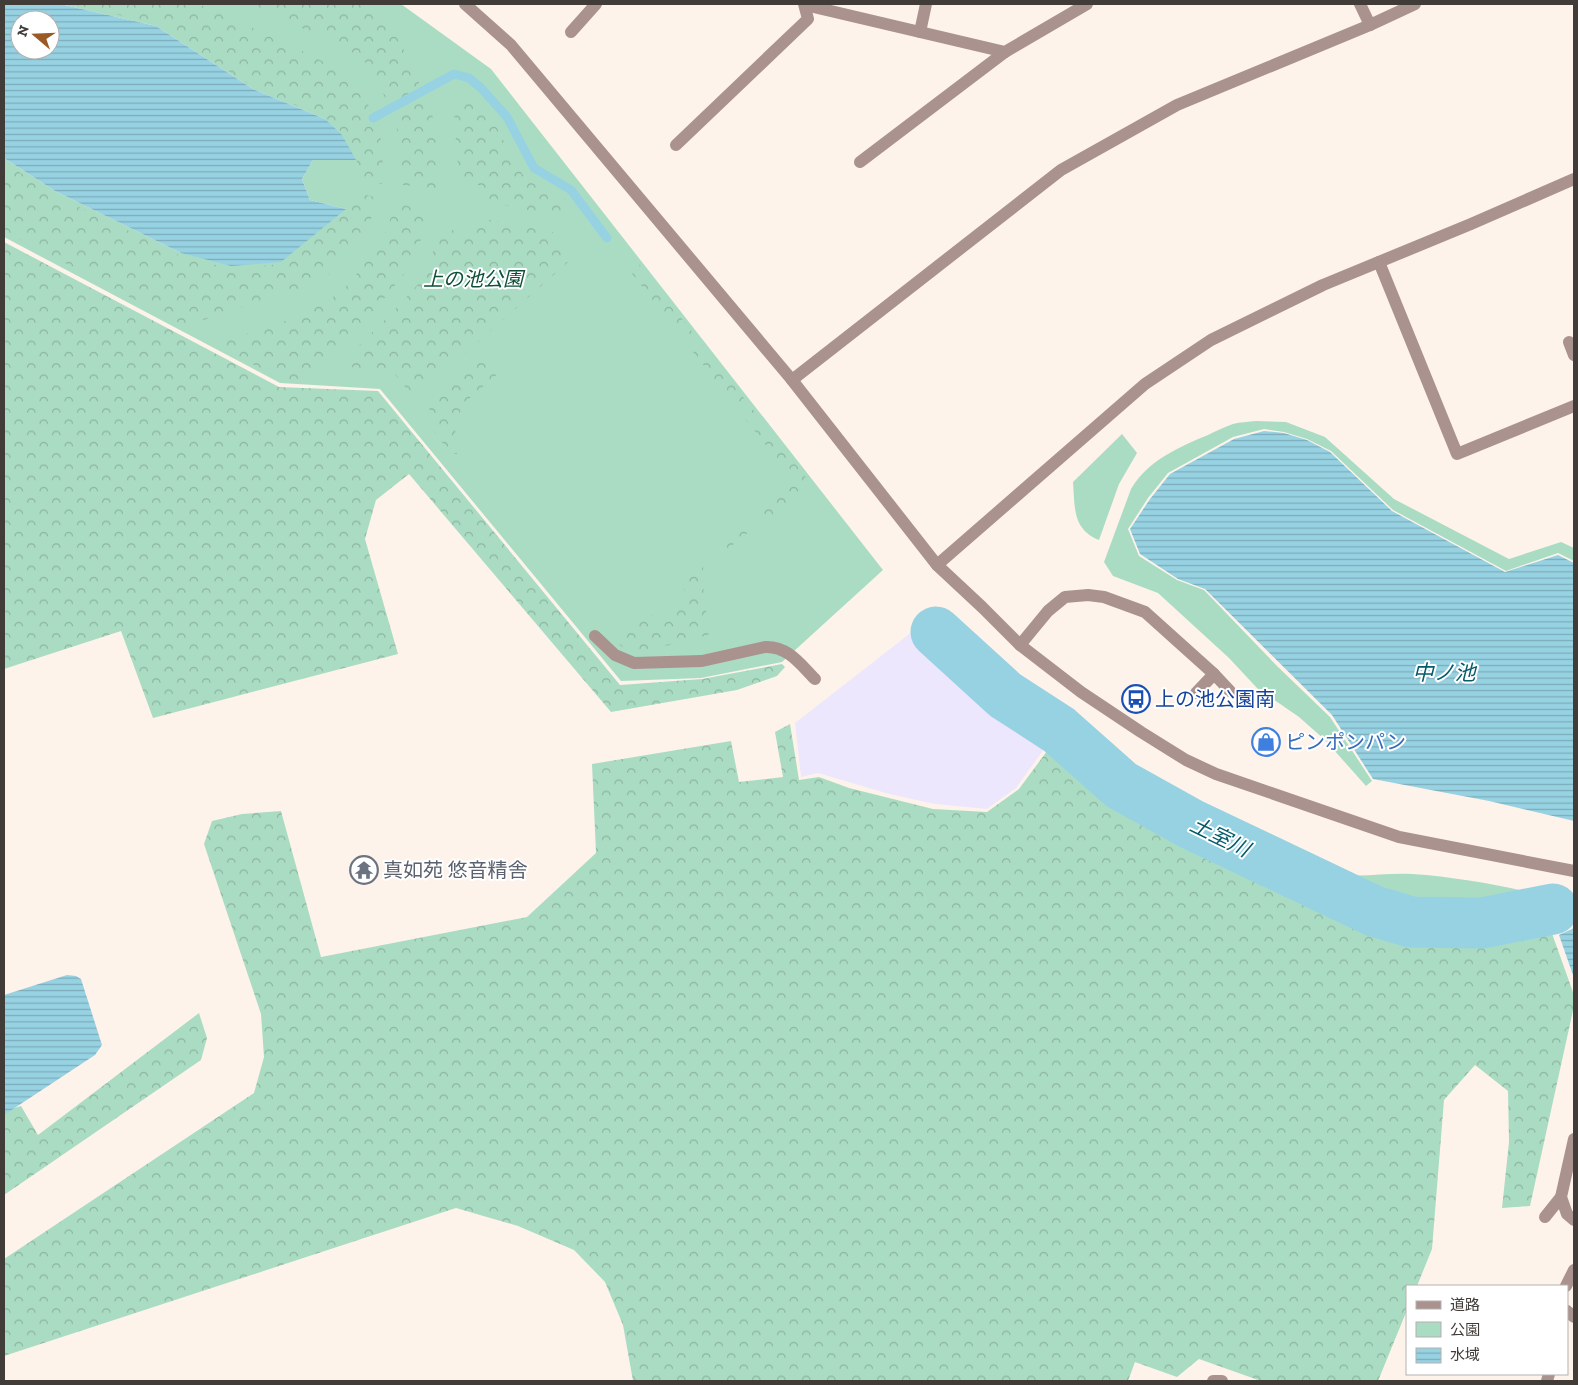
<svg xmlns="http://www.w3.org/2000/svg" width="1578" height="1385" font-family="'Zilla Slab','Noto Sans JP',serif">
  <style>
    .industrial { fill: #ede7fd }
    .green { fill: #aadcc3 }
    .forest { fill: url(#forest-crowns) }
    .water { fill: url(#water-rules); fill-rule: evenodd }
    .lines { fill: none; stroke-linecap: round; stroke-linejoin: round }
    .stream { stroke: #97d2e3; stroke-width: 9 }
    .river { stroke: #97d2e3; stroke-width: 51 }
    .minor { stroke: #aa928f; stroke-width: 12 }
    .labels { text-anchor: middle; stroke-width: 4; stroke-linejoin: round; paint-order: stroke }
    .park-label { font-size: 20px; font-style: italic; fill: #0e4f37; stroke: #fff }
    .transit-label { font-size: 20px; fill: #164399; stroke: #fff; text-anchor: start }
    .shop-label { font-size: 20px; fill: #366cbe; stroke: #fff; text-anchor: start }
    .worship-label { font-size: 20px; fill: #5b616d; stroke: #fff; text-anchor: start }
    .water-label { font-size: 21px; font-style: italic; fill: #055b6c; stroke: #fff }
  </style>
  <defs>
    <pattern id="forest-crowns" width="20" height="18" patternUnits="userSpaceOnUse" patternTransform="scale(1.25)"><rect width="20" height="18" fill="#aadcc3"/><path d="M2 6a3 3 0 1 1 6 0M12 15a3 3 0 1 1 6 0" fill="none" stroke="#8cb49f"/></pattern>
    <pattern id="water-rules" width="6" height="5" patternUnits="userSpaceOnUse" patternTransform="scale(1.25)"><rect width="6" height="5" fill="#97d2e3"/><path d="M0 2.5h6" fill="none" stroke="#7dacb9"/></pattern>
  </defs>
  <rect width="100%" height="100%" fill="#fef3ea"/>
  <!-- industrial -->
  <path class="industrial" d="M913,631L995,710L1047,745L1016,788L987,809L935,804L889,794L818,773L801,777L795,723Z"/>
  <!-- green -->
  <g class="green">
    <path d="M60,4H401L491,69L883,570L782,662L701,678L621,681L380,389L280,383L4,237V158L55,191L181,253L346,209L310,200L302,179L313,160L325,119L253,89L156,26Z"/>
    <path d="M1256,421L1286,422L1325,437L1394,499L1509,559L1561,542L1574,548V561L1558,553L1506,571L1393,510L1331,451L1307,439L1284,432L1264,429L1233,437L1168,473L1148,498L1128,529L1139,556L1177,580L1204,590L1277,666L1330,717L1372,781L1366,786L1325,740L1299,717L1257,688L1229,658L1158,593L1113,576L1104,562L1131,489C1147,461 1179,447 1208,435C1216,431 1224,427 1233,424C1240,422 1248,422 1256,421Z"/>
    <path d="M1122,434L1137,453L1119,484L1099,540C1072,529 1075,507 1073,482Z"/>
    <path d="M1102,753C1124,763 1142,778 1164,789C1188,800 1214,808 1237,822C1246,828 1254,836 1263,843C1282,855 1304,865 1325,871C1354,880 1383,872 1412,874C1458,877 1505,886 1550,897L1481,908H1416L1374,902L1193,816L1124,777L1103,759Z"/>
  </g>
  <!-- forest -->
  <g class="forest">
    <path d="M72,4H198L278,39L348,74L363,95L376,120L383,149L382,184L355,179L357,160L344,134L326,118L254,88L157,24Z"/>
    <path d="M252,4H361L379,15L396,33L431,109L436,132V188L402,185L400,141L393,114L378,83L362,57Z"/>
    <path d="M469,100L490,111L502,138L525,179L548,192L564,198L573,204L562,218L490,202C485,185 474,181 459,179L454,117Z"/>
    <path d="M4,162L52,194L179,255L230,269L281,264L347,210L353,192L379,198L369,224L328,275L304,287L185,326L4,231Z"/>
    <path d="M396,202L432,214L408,269L379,305L305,378L282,381L214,342C256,333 305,317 339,293C351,284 376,248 384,235C389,225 392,213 396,202Z"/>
    <path d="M486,219L557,233L566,247L576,255L460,358L444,368L413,397L394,373L350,367L344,360L391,314L421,281L430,260L442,226L463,234L475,229Z"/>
    <path d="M4,242L279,387L378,391L620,685L702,679L782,664L785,667L777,676L737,690L611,712L409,474L376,500L365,539L398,654L153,718L121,631L4,669Z"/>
    <path d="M632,255L815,489L771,524L758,507L792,479L623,262Z"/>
    <path d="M487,354L500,372L464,403L455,425L457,454H451L426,421L431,404L452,380Z"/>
    <path d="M743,522L750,531L724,552L717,543Z"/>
    <path d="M703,560L704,605L713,633L685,642L630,653L611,638L646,608L662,625L692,599L676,580Z"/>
    <path d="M790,724L799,780L819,777L849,788L933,809L987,812L1019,789L1050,747L1113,801L1367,925L1403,939L1483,940L1549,925L1574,995V1006L1530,1206L1502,1208L1509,1142L1508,1091L1475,1065L1444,1100L1432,1249L1417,1286H1407V1310L1378,1381H1261L1199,1359L1177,1377L1135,1362L1128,1381H633L623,1325L605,1282L574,1250L518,1226L456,1208L4,1356V1259L254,1093L264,1057L261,1014L204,844L212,821L242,814L281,811L321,957L527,917L596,853L592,764L731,741L739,782L783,777L775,732Z"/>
    <path d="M199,1013L207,1038L201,1060L4,1195V1111L21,1106L38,1135Z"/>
  </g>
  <!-- water -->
  <g class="water">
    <path d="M4,4H60L156,26L253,89L325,119L342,135L356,160H313L302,179L310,200L346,209L281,262L231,266L181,253L55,191L4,158ZM20,20H50V50H20Z"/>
    <path d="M1264,431L1284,433L1307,440L1330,452L1392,511L1505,572L1558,555L1574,563V821L1489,801L1373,779L1332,715L1205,589L1178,579L1140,554L1130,529L1150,499L1170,474L1234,439Z"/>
    <path d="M1574,928V978L1559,935Z"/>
    <path d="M67,975L76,976L81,979L102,1045L95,1055L4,1115V995Z"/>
  </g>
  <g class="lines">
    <!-- stream -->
    <path class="stream" d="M373,118L454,74L469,78L481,88L507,117L534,168L571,190L607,238"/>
    <!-- river -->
    <path class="river" d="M936,632L1005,695L1059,730L1121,785L1191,824L1374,911L1411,922L1482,923L1553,909"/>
    <!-- minor -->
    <g class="minor">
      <path d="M465,4L511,45L792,380L937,565L982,607L1020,645L1081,692L1141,732L1186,760L1216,774L1399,837L1574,871"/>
      <path d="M1360,4L1370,25"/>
      <path d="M805,5L1005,52L1087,4"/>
      <path d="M571,32L596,4"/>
      <path d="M920,32L926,4"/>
      <path d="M676,145L808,19L804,4"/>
      <path d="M860,162L1005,52"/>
      <path d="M1379,262L1457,454L1574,406"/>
      <path d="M1569,342L1574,355"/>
      <path d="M792,380L1061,170L1177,105L1370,25L1415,4"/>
      <path d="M937,565L1145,384L1211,340L1323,285L1471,224L1574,179"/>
      <path d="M595,636L615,655L634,663L702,661L765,647C788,646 800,664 815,679"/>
      <path d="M1020,645L1048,611L1065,597L1088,595L1104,597L1145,612L1214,674L1230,691"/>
      <path d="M1196,693L1214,674"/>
      <path d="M1574,1139L1561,1197L1567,1214L1574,1220"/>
      <path d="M1545,1217L1561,1197"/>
      <path d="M1566,1286L1574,1270"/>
      <path d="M1567,1311L1574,1317"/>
      <path d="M1213,1381H1222"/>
      <path d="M1547,1381L1549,1374"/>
    </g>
  </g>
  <!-- icons -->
  <defs>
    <symbol id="bus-ring" viewBox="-11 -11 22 22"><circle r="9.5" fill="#fff" stroke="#1a4fb4" stroke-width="1.5"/><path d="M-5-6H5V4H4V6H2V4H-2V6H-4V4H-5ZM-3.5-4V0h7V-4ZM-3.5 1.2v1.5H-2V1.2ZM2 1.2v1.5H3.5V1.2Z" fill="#1a4fb4"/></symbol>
    <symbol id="shop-ring" viewBox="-11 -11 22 22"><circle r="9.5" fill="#fff" stroke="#3f7fe0" stroke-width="1.5"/><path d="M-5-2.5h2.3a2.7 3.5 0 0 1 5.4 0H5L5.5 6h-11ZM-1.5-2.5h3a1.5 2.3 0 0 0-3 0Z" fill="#3f7fe0"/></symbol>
    <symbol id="temple-ring" viewBox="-11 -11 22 22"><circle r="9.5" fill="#fff" stroke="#6b7280" stroke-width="1.5"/><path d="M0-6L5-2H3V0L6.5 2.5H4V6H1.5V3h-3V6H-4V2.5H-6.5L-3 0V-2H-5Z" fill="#6b7280"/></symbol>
  </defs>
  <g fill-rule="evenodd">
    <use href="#bus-ring" x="1120" y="683" width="32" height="32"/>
    <use href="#shop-ring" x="1250" y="726" width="32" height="32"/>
    <use href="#temple-ring" x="348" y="854" width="32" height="32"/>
  </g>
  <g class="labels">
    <!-- park labels -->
    <g class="park-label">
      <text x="473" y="286">上の池公園</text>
    </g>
    <!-- transit labels -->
    <g class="transit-label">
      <text x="1155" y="706">上の池公園南</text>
    </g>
    <!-- shop labels -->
    <g class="shop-label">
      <text x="1285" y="749">ピンポンパン</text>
    </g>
    <!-- worship labels -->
    <g class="worship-label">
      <text x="383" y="877">真如苑 悠音精舎</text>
    </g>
    <!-- water labels -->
    <g class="water-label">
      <text x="1444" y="680">中ノ池</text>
      <text transform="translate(1220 837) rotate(26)" y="7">土室川</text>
    </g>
  </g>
  <!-- border -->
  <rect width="1578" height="1385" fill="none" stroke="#413c38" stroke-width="10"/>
  <!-- legend -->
  <rect x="1406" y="1285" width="162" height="90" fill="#ffffff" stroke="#b3b1af"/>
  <rect x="1416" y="1301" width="25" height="8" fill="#aa928f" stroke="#b3b1af"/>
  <text x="1450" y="1310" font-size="15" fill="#413c38">道路</text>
  <rect x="1416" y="1322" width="25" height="15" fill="#aadcc3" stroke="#b3b1af"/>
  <text x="1450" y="1335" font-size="15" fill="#413c38">公園</text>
  <rect x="1416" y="1348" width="25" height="15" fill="url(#water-rules)" stroke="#b3b1af"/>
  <text x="1450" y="1360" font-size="15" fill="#413c38">水域</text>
  <!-- north arrow -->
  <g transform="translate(35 35) rotate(289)"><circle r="24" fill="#ffffff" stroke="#b3b1af"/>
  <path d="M0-4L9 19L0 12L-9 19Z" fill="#9a5925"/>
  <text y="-8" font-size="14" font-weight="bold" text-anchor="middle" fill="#413c38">N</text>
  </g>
</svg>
